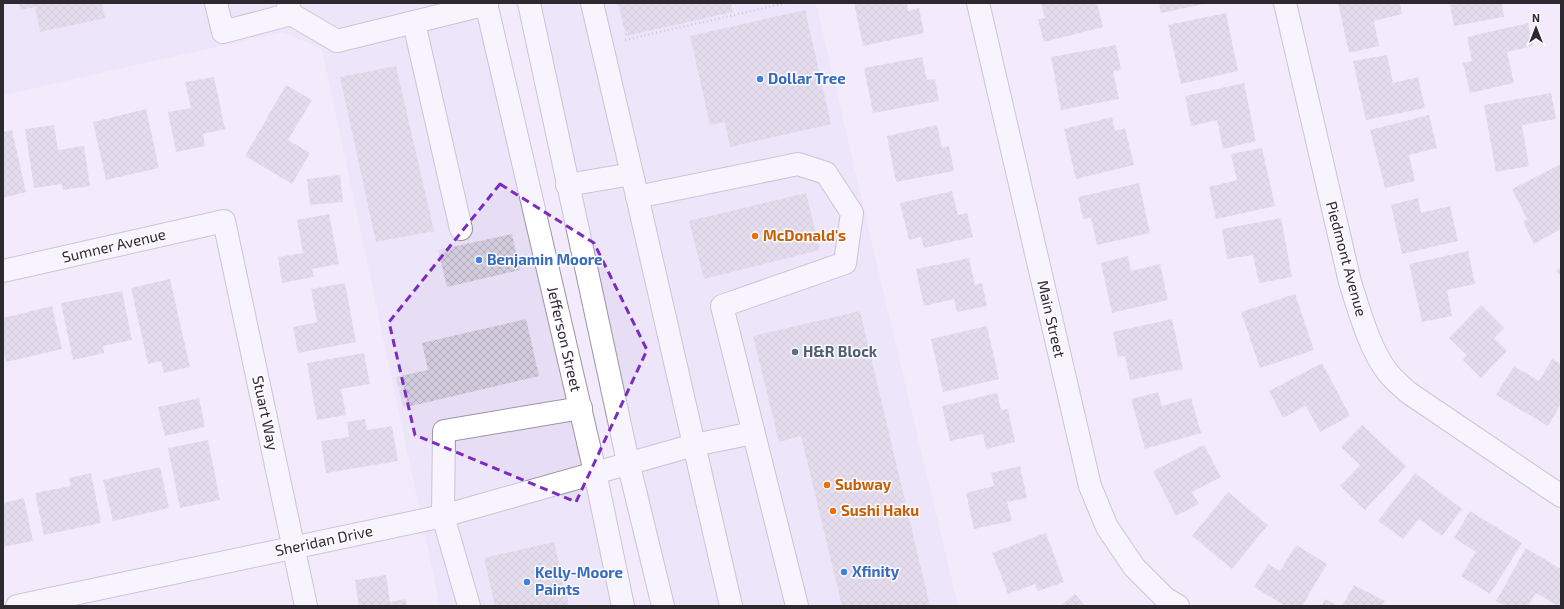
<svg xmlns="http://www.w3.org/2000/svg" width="1564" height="609" font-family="'Exo 2',sans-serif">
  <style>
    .built { fill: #e7ddf5 }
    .building { fill: url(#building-cross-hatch) }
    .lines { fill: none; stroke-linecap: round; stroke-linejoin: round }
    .minor-casing { stroke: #9c95a4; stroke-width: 24 }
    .major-casing { stroke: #9c95a4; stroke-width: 24 }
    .path { stroke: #a49eaa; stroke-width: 2.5; stroke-dasharray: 1 3; stroke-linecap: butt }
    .minor { stroke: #fff; stroke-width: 22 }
    .major { stroke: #fff; stroke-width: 22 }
    .marked { fill: none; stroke: #7b2cbf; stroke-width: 3; stroke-dasharray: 8 5; stroke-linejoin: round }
    .shop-dot { fill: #3f7fe0; stroke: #fdfbff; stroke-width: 1.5 }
    .food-dot { fill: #e8710a; stroke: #fdfbff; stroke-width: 1.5 }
    .service-dot { fill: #5c6f8a; stroke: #fdfbff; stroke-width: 1.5 }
    .labels { text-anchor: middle; stroke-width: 3; stroke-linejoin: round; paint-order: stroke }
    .shop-label { font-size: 15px; font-weight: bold; fill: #366cbe; stroke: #fdfbff; text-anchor: start }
    .food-label { font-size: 15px; font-weight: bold; fill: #c56008; stroke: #fdfbff; text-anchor: start }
    .street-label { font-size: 15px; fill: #2c292f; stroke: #fdfbff }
    .service-label { font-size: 15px; font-weight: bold; fill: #4e5e75; stroke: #fdfbff; text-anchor: start }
  </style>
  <defs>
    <pattern id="building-cross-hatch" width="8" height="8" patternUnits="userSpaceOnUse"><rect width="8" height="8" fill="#d2cbdb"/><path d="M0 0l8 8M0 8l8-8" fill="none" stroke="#b4aebc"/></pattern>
  </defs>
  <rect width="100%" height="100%" fill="#f3ebfc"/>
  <!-- built -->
  <g class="built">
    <path d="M3,3H486L623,606H440L322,49L283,32L3,95Z"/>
    <path d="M529,3H816L880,278L958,606H663Z"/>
  </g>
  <!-- building -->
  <g class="building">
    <path d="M19,3H102L105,18L40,32L35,7L20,10Z"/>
    <path d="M618,3H731L733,12L626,36Z"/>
    <path d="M854,3H907L908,11L919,8L924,33L863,46Z"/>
    <path d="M1041,3H1097L1103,27L1044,42L1038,19L1045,18Z"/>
    <path d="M1159,3H1204V4L1161,13Z"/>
    <path d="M1338,3H1400L1402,14L1374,21L1379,46L1349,53Z"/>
    <path d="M1458,3H1502L1504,17L1454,26L1450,5Z"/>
    <path d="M805,10L831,124L730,147L725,122L710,125L690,36Z"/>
    <path d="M1226,13L1238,71L1181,84L1168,25Z"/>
    <path d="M1528,23L1533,46L1507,52L1514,83L1470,93L1463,63L1472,61L1467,37Z"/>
    <path d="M1116,45L1121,70L1113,71L1119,99L1061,110L1051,57Z"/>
    <path d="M1387,55L1393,83L1418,77L1425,108L1366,120L1353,61Z"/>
    <path d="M922,57L927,80L935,79L939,101L873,113L864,68Z"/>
    <path d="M396,66L434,231L376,242L340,77Z"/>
    <path d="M214,77L225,129L203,134L205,146L176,152L168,112L191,108L185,82Z"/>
    <path d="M1244,83L1256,141L1223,149L1217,120L1191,126L1185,96Z"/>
    <path d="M286,85L312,100L288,140L310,153L292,184L245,156Z"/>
    <path d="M1551,93L1556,119L1522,125L1529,166L1496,172L1484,105Z"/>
    <path d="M146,109L159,168L106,180L93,122Z"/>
    <path d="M1429,115L1437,148L1409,155L1415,181L1385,188L1370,130Z"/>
    <path d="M1112,117L1115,131L1125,128L1134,165L1076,179L1064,129Z"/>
    <path d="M54,125L58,150L84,146L90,186L63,190L62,184L34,188L25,129Z"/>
    <path d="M937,125L942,148L949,146L954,171L896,182L887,136Z"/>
    <path d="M12,130L26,192L3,198V132Z"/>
    <path d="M1262,148L1275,206L1216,219L1209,187L1237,180L1231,154Z"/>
    <path d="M1561,164V229L1534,244L1523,222L1527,219L1512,189Z"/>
    <path d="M340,175L343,202L310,205L307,179Z"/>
    <path d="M1139,183L1150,233L1097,245L1091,218L1083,219L1078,197Z"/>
    <path d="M952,191L958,215L967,213L973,237L924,248L921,237L909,240L900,203Z"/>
    <path d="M806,193L820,250L704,279L689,221Z"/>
    <path d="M1418,198L1421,213L1450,206L1458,241L1402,254L1391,205Z"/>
    <path d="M329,214L339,264L312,269L314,277L282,283L278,257L303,253L297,220Z"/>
    <path d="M1281,218L1292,277L1259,283L1253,255L1227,259L1222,229Z"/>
    <path d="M512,234L520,270L447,287L438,250Z"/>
    <path d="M1468,251L1475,284L1447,290L1452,316L1422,322L1409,264Z"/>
    <path d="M1128,256L1131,271L1160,264L1168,300L1112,313L1101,263Z"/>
    <path d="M969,258L975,285L982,283L987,306L957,312L954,299L924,306L916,269Z"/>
    <path d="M1561,267V276L1556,271Z"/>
    <path d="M170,279L190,367L164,373L161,361L148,364L131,288Z"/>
    <path d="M345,283L356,342L298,353L293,327L317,322L311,289Z"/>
    <path d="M122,291L132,340L103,346L104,353L73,360L61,303Z"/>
    <path d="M1295,294L1314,350L1260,368L1241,312Z"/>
    <path d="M1481,305L1504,328L1494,338L1507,351L1481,378L1463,360L1467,355L1449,338Z"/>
    <path d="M52,306L62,349L6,362L3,348V318Z"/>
    <path d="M860,311L930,606H842L801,436L779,442L753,336Z"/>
    <path d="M526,319L539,376L403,408L396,377L428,370L422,343Z"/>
    <path d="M1172,319L1183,369L1130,380L1125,356L1118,357L1113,332Z"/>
    <path d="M987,326L999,379L943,392L931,339Z"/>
    <path d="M364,353L370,384L341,389L346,415L317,420L307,363Z"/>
    <path d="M1552,359L1561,364V404L1548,426L1496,395L1514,366L1539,381Z"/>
    <path d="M1322,363L1350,416L1320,432L1306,406L1283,418L1269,391Z"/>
    <path d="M1158,392L1162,406L1191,398L1201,433L1145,449L1131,399Z"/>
    <path d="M997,393L1001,410L1008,409L1015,442L986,449L983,434L950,441L942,406Z"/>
    <path d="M199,398L205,427L165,436L158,407Z"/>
    <path d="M365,419L367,430L392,426L398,461L326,473L321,441L349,437L347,422Z"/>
    <path d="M1362,425L1406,466L1365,510L1340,486L1360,465L1341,447Z"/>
    <path d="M208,440L220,500L180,508L168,448Z"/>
    <path d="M1204,445L1221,477L1192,492L1199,504L1176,516L1153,471Z"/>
    <path d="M1020,466L1027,498L1007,502L1012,521L974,529L966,493L994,486L991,473Z"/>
    <path d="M160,467L169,508L113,521L103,480Z"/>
    <path d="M91,473L101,523L44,535L35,493L71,486L69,478Z"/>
    <path d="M1415,473L1462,509L1442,536L1419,519L1403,539L1378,521Z"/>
    <path d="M1228,492L1268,525L1232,569L1192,536Z"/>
    <path d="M24,498L33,541L3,547V503Z"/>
    <path d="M1470,511L1522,543L1490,594L1461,576L1476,552L1454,538Z"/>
    <path d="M1046,533L1064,582L1038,591L1035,584L1008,594L992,553Z"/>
    <path d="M554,542L569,606H495L484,558Z"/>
    <path d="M1296,545L1327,564L1302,606H1285L1254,587L1268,564L1280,571Z"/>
    <path d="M1526,548L1561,569V606H1558L1536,593L1528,606H1505L1496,601Z"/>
    <path d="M386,575L390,602L406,599L407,606H359L355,580Z"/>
    <path d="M1354,585L1385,601L1382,606H1342Z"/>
    <path d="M1075,594L1085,606H1060Z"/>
    <path d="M1325,599L1338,606H1321Z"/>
  </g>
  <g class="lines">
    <defs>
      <g id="minor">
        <path d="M216,3L223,32L291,14L288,3"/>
        <path d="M592,3L632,174"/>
        <path d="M978,3L1090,486L1107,527L1134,567L1165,598L1178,606"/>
        <path d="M1285,3L1350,282C1359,310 1370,351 1389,374C1395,381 1402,387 1409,393L1561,496"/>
        <path d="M291,14L337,41L487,4"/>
        <path d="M414,23L461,229"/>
        <path d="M567,185L632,174L731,606"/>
        <path d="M637,197L798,164L826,173L852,213L845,263L722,306L797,606"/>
        <path d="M3,271L224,221L306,606"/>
        <path d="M17,606L443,516L694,445L753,433"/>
        <path d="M469,606L443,516L444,431L581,408"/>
      </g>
      <g id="major">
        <path d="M486,3L595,472L623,606"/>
        <path d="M529,3L628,462L663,606"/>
      </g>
    </defs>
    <!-- minor casing -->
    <use href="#minor" class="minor-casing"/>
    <!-- major casing -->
    <use href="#major" class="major-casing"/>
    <!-- path -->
    <path class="path" d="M625,40L786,3"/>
    <!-- minor -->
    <use href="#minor" class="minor"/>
    <!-- major -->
    <use href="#major" class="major"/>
  </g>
  <!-- marked area -->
  <path d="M0 0H1564V609H0ZM500,184L594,243L647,350L576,502L415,435L389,322Z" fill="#f3ebfc" fill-opacity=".55" fill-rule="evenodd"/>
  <path class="marked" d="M500,184L594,243L647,350L576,502L415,435L389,322Z"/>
  <!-- markers -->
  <g class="shop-dot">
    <circle cx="760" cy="79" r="4"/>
    <circle cx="479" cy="260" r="4"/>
    <circle cx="844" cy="572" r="4"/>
    <circle cx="527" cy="582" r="4"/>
  </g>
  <g class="food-dot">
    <circle cx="755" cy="236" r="4"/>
    <circle cx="827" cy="485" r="4"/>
    <circle cx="833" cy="511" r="4"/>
  </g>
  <circle class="service-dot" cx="795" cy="352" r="4"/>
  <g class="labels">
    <!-- shop labels -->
    <g class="shop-label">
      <text x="768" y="84">Dollar Tree</text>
      <text x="487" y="265">Benjamin Moore</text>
      <text x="852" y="577">Xfinity</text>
      <text x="535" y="578">Kelly-Moore<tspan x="535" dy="17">Paints</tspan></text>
    </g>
    <!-- food labels -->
    <g class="food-label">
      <text x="763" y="241">McDonald's</text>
      <text x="835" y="490">Subway</text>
      <text x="841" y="516">Sushi Haku</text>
    </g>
    <!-- street labels -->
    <g class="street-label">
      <text transform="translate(114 246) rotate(-13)" y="5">Sumner Avenue</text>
      <text transform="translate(1346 259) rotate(75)" y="5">Piedmont Avenue</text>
      <text transform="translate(1051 319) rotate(77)" y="5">Main Street</text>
      <text transform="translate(564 339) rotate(77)" y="5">Jefferson Street</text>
      <text transform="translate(265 413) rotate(78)" y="5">Stuart Way</text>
      <text transform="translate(324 541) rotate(-12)" y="5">Sheridan Drive</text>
    </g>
    <!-- service labels -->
    <g class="service-label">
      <text x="803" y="357">H&amp;R Block</text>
    </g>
  </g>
  <!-- border -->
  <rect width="1564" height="609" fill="none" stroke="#2c292f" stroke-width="8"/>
  <!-- north arrow -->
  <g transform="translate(1536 28)" stroke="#fdfbff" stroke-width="3" paint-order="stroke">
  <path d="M0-3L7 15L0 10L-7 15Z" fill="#2c292f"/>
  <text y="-6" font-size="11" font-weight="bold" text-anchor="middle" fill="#2c292f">N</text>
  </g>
</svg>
